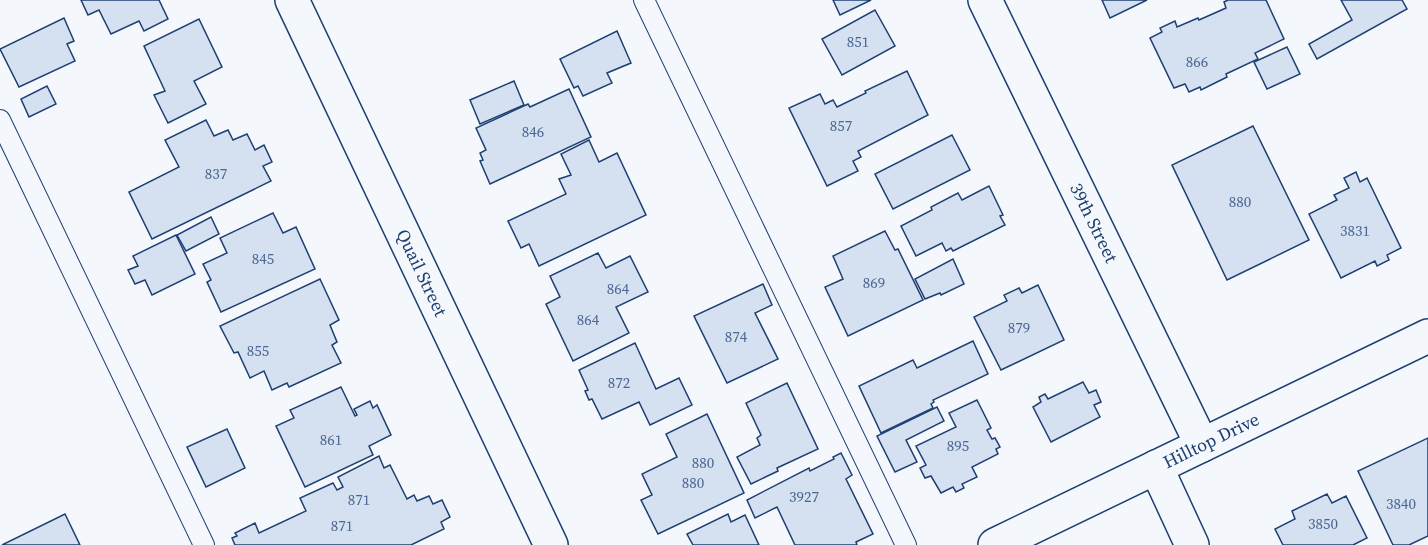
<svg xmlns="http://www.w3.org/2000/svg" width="1428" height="545" font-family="'Source Serif 4',serif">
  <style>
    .building { fill: #d5e0f0; stroke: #1d3f73; stroke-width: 1.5 }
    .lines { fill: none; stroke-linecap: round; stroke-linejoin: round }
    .service-casing { stroke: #1d3f73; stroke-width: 22 }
    .minor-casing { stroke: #1d3f73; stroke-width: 36 }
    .tertiary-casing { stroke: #1d3f73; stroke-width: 36 }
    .service { stroke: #f4f7fb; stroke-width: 20 }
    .minor { stroke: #f4f7fb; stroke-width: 33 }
    .tertiary { stroke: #f4f7fb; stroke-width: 33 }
    .labels { text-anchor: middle; stroke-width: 4.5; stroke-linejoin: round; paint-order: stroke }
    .number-label { font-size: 15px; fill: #4b6792 }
    .street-label { font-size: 18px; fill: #1d3f73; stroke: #f4f7fb }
  </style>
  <rect width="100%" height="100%" fill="#f4f7fb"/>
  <!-- building -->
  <g class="building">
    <path d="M81,0H159L168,19L144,31L139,21L111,34L99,10L88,15Z"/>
    <path d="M833,0H871L840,15Z"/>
    <path d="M1102,0H1147L1110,18Z"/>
    <path d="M1228,0H1266L1284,39L1255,53L1258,59L1226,74L1227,77L1201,90L1200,87L1189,92L1185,84L1174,88L1150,38L1162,32L1160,28L1175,21L1177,27L1198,18L1199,20L1226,8L1224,2Z"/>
    <path d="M1341,0H1402L1407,9L1317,59L1309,44L1352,20Z"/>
    <path d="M875,10L895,46L842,75L822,39Z"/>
    <path d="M64,18L74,41L67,44L75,61L19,87L0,49Z"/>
    <path d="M199,19L222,67L194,81L206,104L168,123L154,95L165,91L144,46Z"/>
    <path d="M617,31L631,63L607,73L612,83L583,96L578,86L574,88L560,59Z"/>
    <path d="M1287,47L1300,74L1267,89L1254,62Z"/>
    <path d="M907,71L928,115L858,151L861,157L853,161L858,171L827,186L789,108L820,94L825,104L833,100L837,107L866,93L865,91Z"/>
    <path d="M514,81L524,105L480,124L470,100Z"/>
    <path d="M47,86L56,104L29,117L21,99Z"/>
    <path d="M569,89L591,137L490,184L480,161L483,160L480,153L486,150L476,128L528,104L530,107Z"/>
    <path d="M206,120L214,136L228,130L233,140L247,134L255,150L264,145L272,162L263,166L271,181L152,239L129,192L179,167L165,140Z"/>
    <path d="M1253,126L1309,240L1227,280L1172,165Z"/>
    <path d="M952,135L970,170L893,209L875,174Z"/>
    <path d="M589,140L599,162L617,153L646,215L539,266L529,244L521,248L508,221L566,194L559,179L571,175L561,154Z"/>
    <path d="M1356,172L1360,182L1367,178L1401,248L1387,255L1389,260L1377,266L1375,261L1341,278L1309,214L1337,200L1334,195L1349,188L1344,178Z"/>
    <path d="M989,186L1003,215L1000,216L1005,225L953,251L951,248L946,251L942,243L916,256L901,226L932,210L931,207L958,193L962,200Z"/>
    <path d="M273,213L283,233L296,227L315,269L221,312L207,282L211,280L203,264L227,253L220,238Z"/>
    <path d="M211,217L219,234L186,251L177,235Z"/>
    <path d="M885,231L895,250L898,249L923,300L848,336L825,287L843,279L833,256Z"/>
    <path d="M176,235L195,274L152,295L145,280L135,284L128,270L138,266L133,256Z"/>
    <path d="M598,253L606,268L630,256L648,292L616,307L629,333L573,361L546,304L560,297L550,276Z"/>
    <path d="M953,259L964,284L941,295L940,293L925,299L915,279Z"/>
    <path d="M320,279L339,320L330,325L337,342L332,345L341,363L289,387L287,383L272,390L264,371L250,378L238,352L234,353L220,326Z"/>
    <path d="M763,284L772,305L755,313L778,359L727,383L694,316Z"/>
    <path d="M1038,285L1064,340L1001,370L974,317L1007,301L1004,295L1019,288L1022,293Z"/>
    <path d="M973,341L988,374L933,400L934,402L931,404L933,408L881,433L859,386L913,360L917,368Z"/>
    <path d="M635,343L656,389L679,378L692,405L650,425L639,402L602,419L592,399L589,400L585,391L588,390L579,370Z"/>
    <path d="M1083,382L1089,393L1096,390L1101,402L1094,405L1100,417L1051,442L1033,407L1041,402L1039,397L1045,394L1048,399Z"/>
    <path d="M787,383L818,449L777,468L778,471L751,484L737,457L760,445L757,438L761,435L746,403Z"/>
    <path d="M341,387L355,416L357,415L354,409L370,401L373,408L377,405L391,435L369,446L373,455L305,487L276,426L294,418L290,410Z"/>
    <path d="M977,400L991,428L987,430L992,439L995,438L1000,447L996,449L998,454L972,467L977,477L962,484L964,488L956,492L953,487L941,493L931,476L925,478L920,468L926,465L916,446L956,427L949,413Z"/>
    <path d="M937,407L944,421L906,440L917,462L895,472L877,436Z"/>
    <path d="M707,414L744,493L658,534L641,500L652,495L642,474L677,457L666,434Z"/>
    <path d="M227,429L245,468L206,487L187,447Z"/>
    <path d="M1428,438V536L1409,545H1393L1358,471Z"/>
    <path d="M841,453L852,475L846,479L873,534L856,542L857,545H795L777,507L755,518L747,500L809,468L810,471L834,459L833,457Z"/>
    <path d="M379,456L384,468L390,465L407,499L414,495L417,501L429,496L433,504L442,500L450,517L441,522L444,529L411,545H235L232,538L237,536L235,533L255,523L259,533L306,511L300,498L333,483L337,490L343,487L338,477Z"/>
    <path d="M1327,494L1332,503L1346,496L1367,538L1353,545H1283L1275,529L1295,519L1292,511Z"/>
    <path d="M65,514L80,545H2Z"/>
    <path d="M728,514L731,522L745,515L759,545H693L687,534Z"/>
  </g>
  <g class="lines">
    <defs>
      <g id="service">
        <path d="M644,0L906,545"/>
        <path d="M0,120L204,545"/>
      </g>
      <g id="minor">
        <path id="s1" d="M292,0L551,545"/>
        <path id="s2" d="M985,0L1202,445"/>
        <path d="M1156,467L1192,545"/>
      </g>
      <g id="tertiary">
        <path id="s3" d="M995,545L1428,336"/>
      </g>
    </defs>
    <!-- service casing -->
    <use href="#service" class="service-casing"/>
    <!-- minor casing -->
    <use href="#minor" class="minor-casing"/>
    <!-- tertiary casing -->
    <use href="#tertiary" class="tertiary-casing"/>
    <!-- service -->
    <use href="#service" class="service"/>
    <!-- minor -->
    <use href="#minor" class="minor"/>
    <!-- tertiary -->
    <use href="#tertiary" class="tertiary"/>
  </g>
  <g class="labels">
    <!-- number labels -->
    <g class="number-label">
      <text x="858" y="47">851</text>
      <text x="1197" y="67">866</text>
      <text x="841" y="131">857</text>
      <text x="533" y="137">846</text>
      <text x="216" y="179">837</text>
      <text x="1240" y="207">880</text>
      <text x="1355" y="236">3831</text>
      <text x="263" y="264">845</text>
      <text x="874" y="288">869</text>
      <text x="618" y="294">864</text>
      <text x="588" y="325">864</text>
      <text x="1019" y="333">879</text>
      <text x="736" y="342">874</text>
      <text x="258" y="356">855</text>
      <text x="619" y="388">872</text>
      <text x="331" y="445">861</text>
      <text x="958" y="451">895</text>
      <text x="703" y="468">880</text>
      <text x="693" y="488">880</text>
      <text x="804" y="502">3927</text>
      <text x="359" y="505">871</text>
      <text x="1401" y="509">3840</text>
      <text x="1323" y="529">3850</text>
      <text x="342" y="531">871</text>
    </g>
    <!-- street labels -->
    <g class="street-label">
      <text dy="6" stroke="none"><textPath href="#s2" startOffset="248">39th Street</textPath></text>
      <text dy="6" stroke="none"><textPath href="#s1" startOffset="302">Quail Street</textPath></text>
      <text dy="6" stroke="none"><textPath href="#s3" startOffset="240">Hilltop Drive</textPath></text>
    </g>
  </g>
</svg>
